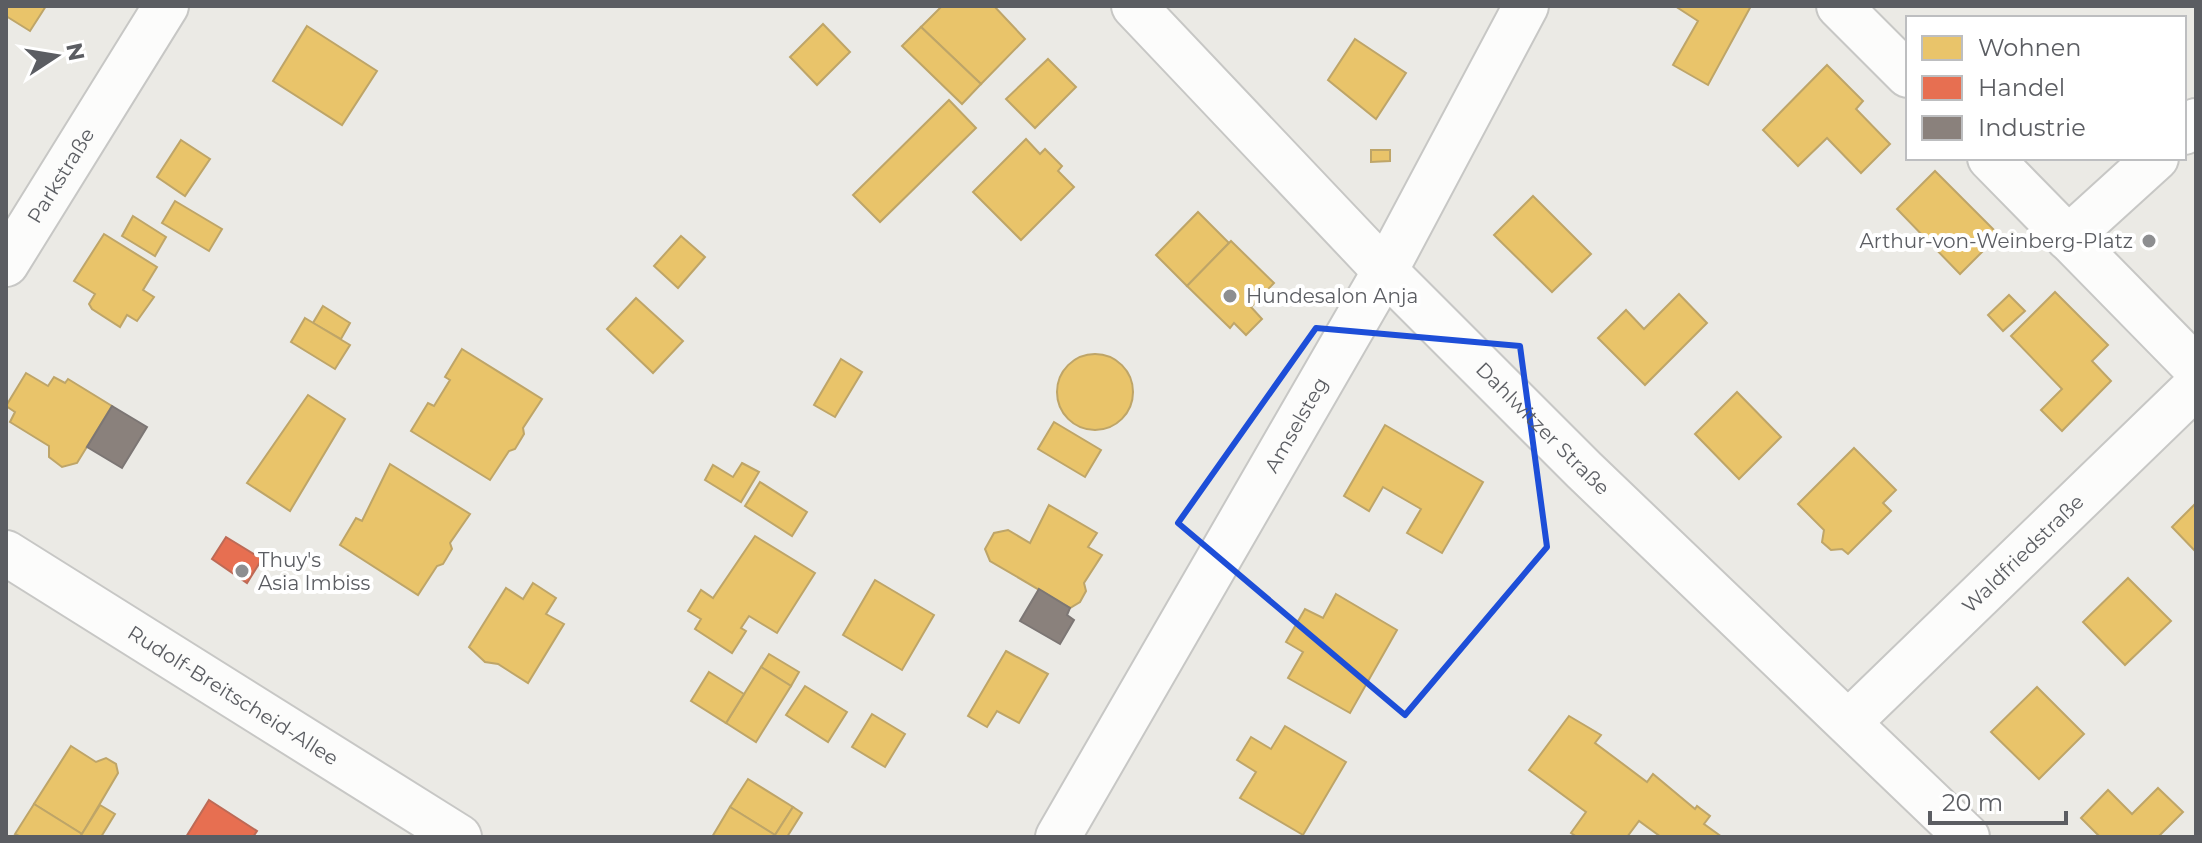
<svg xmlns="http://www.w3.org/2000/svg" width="2202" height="843" font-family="Montserrat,sans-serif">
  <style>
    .homes { fill: #e9c46a; stroke: #bea568; stroke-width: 2 }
    .shops { fill: #e76f51; stroke: #bd6a56; stroke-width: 2 }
    .industry { fill: #8a817c; stroke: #7c7674; stroke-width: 2 }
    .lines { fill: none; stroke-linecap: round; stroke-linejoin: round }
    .minor-casing { stroke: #c7c7c5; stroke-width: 48 }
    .tertiary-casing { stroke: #c7c7c5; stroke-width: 48 }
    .minor { stroke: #fcfcfb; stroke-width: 44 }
    .tertiary { stroke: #fcfcfb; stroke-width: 44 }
    .marked { fill: none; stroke: #1d4ed8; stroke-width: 6; stroke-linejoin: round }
    .poi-dot { fill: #8d8e90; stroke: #fff; stroke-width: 3 }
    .labels { text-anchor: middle; stroke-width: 8; stroke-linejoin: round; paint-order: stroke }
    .street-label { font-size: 20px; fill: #5b5d62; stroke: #fff }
    .poi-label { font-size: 20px; fill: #5b5d62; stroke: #fff; text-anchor: start }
  </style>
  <rect width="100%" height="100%" fill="#ebeae5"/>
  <!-- homes -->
  <g class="homes">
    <path d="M6,6H46L30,31L6,16Z"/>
    <path d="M942,6H994L1025,39L981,84L921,27Z"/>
    <path d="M1675,6H1751L1708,85L1673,65L1698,21Z"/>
    <path d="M823,24L850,52L817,85L790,57Z"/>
    <path d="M307,26L377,71L342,125L273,81Z"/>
    <path d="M921,27L981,84L962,104L902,46Z"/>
    <path d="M1355,39L1406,73L1376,119L1328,80Z"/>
    <path d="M1048,59L1076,87L1035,128L1006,99Z"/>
    <path d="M1827,65L1863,101L1856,109L1890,144L1861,173L1827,138L1798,166L1763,130Z"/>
    <path d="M949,100L976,128L880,222L853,195Z"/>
    <path d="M1026,139L1040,154L1045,149L1062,166L1058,171L1074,187L1021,240L973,192Z"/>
    <path d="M181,140L210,159L185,196L157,177Z"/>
    <path d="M1371,150H1390V161L1371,162Z"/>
    <path d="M1935,171L1999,235L1960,274L1897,209Z"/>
    <path d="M1533,196L1591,254L1552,292L1494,235Z"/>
    <path d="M175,201L222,229L209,251L162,223Z"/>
    <path d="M1198,212L1229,243L1187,286L1156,255Z"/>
    <path d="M133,216L166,237L155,256L122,236Z"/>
    <path d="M104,234L157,267L143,290L154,297L137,321L127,315L120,327L92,309L89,304L95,294L74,281Z"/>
    <path d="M681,236L705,257L678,288L654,266Z"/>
    <path d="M1231,241L1274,283L1251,307L1262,319L1246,335L1234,323L1230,328L1187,286Z"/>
    <path d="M2055,292L2108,345L2092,361L2111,381L2062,431L2041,410L2062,389L2011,336Z"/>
    <path d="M1679,294L1707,323L1645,385L1598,338L1626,310L1644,329Z"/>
    <path d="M2009,295L2025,311L2003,331L1988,315Z"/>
    <path d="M636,298L683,341L653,373L607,329Z"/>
    <path d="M323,306L350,323L341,339L313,323Z"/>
    <path d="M305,318L350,345L335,369L291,342Z"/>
    <path d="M462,349L542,399L523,428L524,434L515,449L509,451L490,480L411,431L428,403L434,406L450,380L445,377Z"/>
    <circle cx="1095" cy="392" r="38"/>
    <path d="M841,359L862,372L835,417L814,405Z"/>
    <path d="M26,373L48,386L54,377L65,383L68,379L112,406L77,463L62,467L49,457V446L10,422L15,412L6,406Z"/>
    <path d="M1737,392L1781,437L1739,479L1695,434Z"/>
    <path d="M308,395L345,419L290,511L247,483Z"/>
    <path d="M1054,422L1101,450L1085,477L1038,449Z"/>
    <path d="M1385,425L1483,482L1442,553L1407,533L1421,509L1383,487L1369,511L1344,496Z"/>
    <path d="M1854,448L1896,490L1883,503L1891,511L1848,554L1842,549L1831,550L1822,542L1824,530L1798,504Z"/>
    <path d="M742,463L759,472L741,502L705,480L713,465L733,477Z"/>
    <path d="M390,464L470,514L450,543L452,549L443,564L437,566L418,595L340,545L356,518L362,521Z"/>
    <path d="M760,482L807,512L792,536L745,506Z"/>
    <path d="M2196,503V552L2172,527Z"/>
    <path d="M1049,505L1097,533L1088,547L1102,555L1084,583L1086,591L1080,602L1070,608L990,561L985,549L994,533L1008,530L1030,543Z"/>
    <path d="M755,536L815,573L777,633L749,616L741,628L746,631L732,653L695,629L701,619L688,611L701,590L713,598Z"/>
    <path d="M2128,578L2171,621L2125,665L2083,622Z"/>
    <path d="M875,580L934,615L902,670L843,635Z"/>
    <path d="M533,583L556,598L546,614L564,624L528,683L498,664L485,662L469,647L506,588L523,599Z"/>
    <path d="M1336,594L1397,630L1350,713L1288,678L1303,652L1286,642L1305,609L1323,618Z"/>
    <path d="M1006,651L1048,674L1019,723L997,711L987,727L968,716Z"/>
    <path d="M769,654L799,672L791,686L761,667Z"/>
    <path d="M761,667L791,686L756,742L726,723Z"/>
    <path d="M709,672L744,694L726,723L691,701Z"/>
    <path d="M805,686L847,712L828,742L786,715Z"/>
    <path d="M2037,687L2084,734L2039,779L1991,732Z"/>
    <path d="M872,714L905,734L885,767L852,747Z"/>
    <path d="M1569,716L1601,735L1595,743L1647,782L1653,774L1695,809L1697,806L1710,816L1704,824L1722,837H1661L1639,821L1627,837H1577L1571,833L1586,812L1529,770Z"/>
    <path d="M1285,726L1346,762L1303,835L1240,798L1256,772L1237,760L1251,737L1271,749Z"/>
    <path d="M71,746L96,762L106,758L116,764L118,773L82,834L34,804Z"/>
    <path d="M748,779L793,807L775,835L730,807Z"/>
    <path d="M2158,788L2183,812L2158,837H2100L2081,818L2108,790L2132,814Z"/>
    <path d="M34,804L82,834L80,837H21L15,834Z"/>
    <path d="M100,805L115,814L101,837H80Z"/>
    <path d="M730,807L775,835L778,837H712Z"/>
    <path d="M793,807L802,813L787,837H778L775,835Z"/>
  </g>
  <!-- shops -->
  <g class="shops">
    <path d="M226,537L262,559L247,583L212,559Z"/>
    <path d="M209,800L257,831L253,837H186Z"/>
  </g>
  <!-- industry -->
  <g class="industry">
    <path d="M112,406L147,427L122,468L87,447Z"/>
    <path d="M1039,589L1070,608L1067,615L1074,620L1060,644L1020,621Z"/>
  </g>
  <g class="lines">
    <defs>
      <g id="minor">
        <path id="s1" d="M1134,6L1385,271L1584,470L1967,837"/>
        <path d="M1839,6L1908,75"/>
        <path d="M2184,132L2196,121"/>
        <path d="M1990,158L2196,368"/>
        <path d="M2068,238L2156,158"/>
        <path id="s2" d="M6,264L166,6"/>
        <path id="s3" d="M1849,722L2196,386"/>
        <path id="s4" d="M1058,837L1385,271L1526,6"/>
      </g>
      <g id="tertiary">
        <path id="s5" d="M6,553L459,837"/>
      </g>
    </defs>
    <!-- minor casing -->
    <use href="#minor" class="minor-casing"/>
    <!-- tertiary casing -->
    <use href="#tertiary" class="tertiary-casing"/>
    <!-- minor -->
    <use href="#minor" class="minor"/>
    <!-- tertiary -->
    <use href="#tertiary" class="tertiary"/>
  </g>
  <!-- marked area -->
  <path class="marked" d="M1316,328L1520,346L1547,547L1405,715L1178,523Z"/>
  <!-- markers -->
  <g class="poi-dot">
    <circle cx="2149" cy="241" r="8"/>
    <circle cx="1230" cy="296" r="8"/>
    <circle cx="242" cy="571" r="8"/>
  </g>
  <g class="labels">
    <!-- street labels -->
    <g class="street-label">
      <text dy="7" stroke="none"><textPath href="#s2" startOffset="104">Parkstraße</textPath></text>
      <text dy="7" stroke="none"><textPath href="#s4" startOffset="476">Amselsteg</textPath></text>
      <text dy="7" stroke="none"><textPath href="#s1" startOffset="588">Dahlwitzer Straße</textPath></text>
      <text dy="7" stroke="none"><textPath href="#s3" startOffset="242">Waldfriedstraße</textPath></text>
      <text dy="7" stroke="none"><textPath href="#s5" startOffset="268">Rudolf-Breitscheid-Allee</textPath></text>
    </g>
    <!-- poi labels -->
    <g class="poi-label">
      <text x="2133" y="248" text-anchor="end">Arthur-von-Weinberg-Platz</text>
      <text x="1246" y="303">Hundesalon Anja</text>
      <text x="258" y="567">Thuy's<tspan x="258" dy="23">Asia Imbiss</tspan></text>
    </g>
  </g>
  <!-- border -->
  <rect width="2202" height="843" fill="none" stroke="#5b5d62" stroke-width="16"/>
  <!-- legend -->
  <rect x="1906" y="16" width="280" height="144" fill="#ffffff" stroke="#bdbec0" stroke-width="2"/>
  <rect x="1922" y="36" width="40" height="24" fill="#e9c46a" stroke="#bdbec0" stroke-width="2"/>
  <text x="1978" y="56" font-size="24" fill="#5b5d62">Wohnen</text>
  <rect x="1922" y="76" width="40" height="24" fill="#e76f51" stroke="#bdbec0" stroke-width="2"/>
  <text x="1978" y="96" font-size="24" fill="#5b5d62">Handel</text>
  <rect x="1922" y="116" width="40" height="24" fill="#8a817c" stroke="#bdbec0" stroke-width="2"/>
  <text x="1978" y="136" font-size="24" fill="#5b5d62">Industrie</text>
  <!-- north arrow -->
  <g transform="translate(56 56) rotate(78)" stroke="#ffffff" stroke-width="6" paint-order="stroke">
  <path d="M0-6L14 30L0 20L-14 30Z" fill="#5b5d62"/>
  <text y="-12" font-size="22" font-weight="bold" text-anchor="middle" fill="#5b5d62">N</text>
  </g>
  <!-- scale -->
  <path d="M1930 811v12h136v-12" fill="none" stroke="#5b5d62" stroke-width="4"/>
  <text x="1942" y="811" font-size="24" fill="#5b5d62" stroke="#ffffff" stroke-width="6" paint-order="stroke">20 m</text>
</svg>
